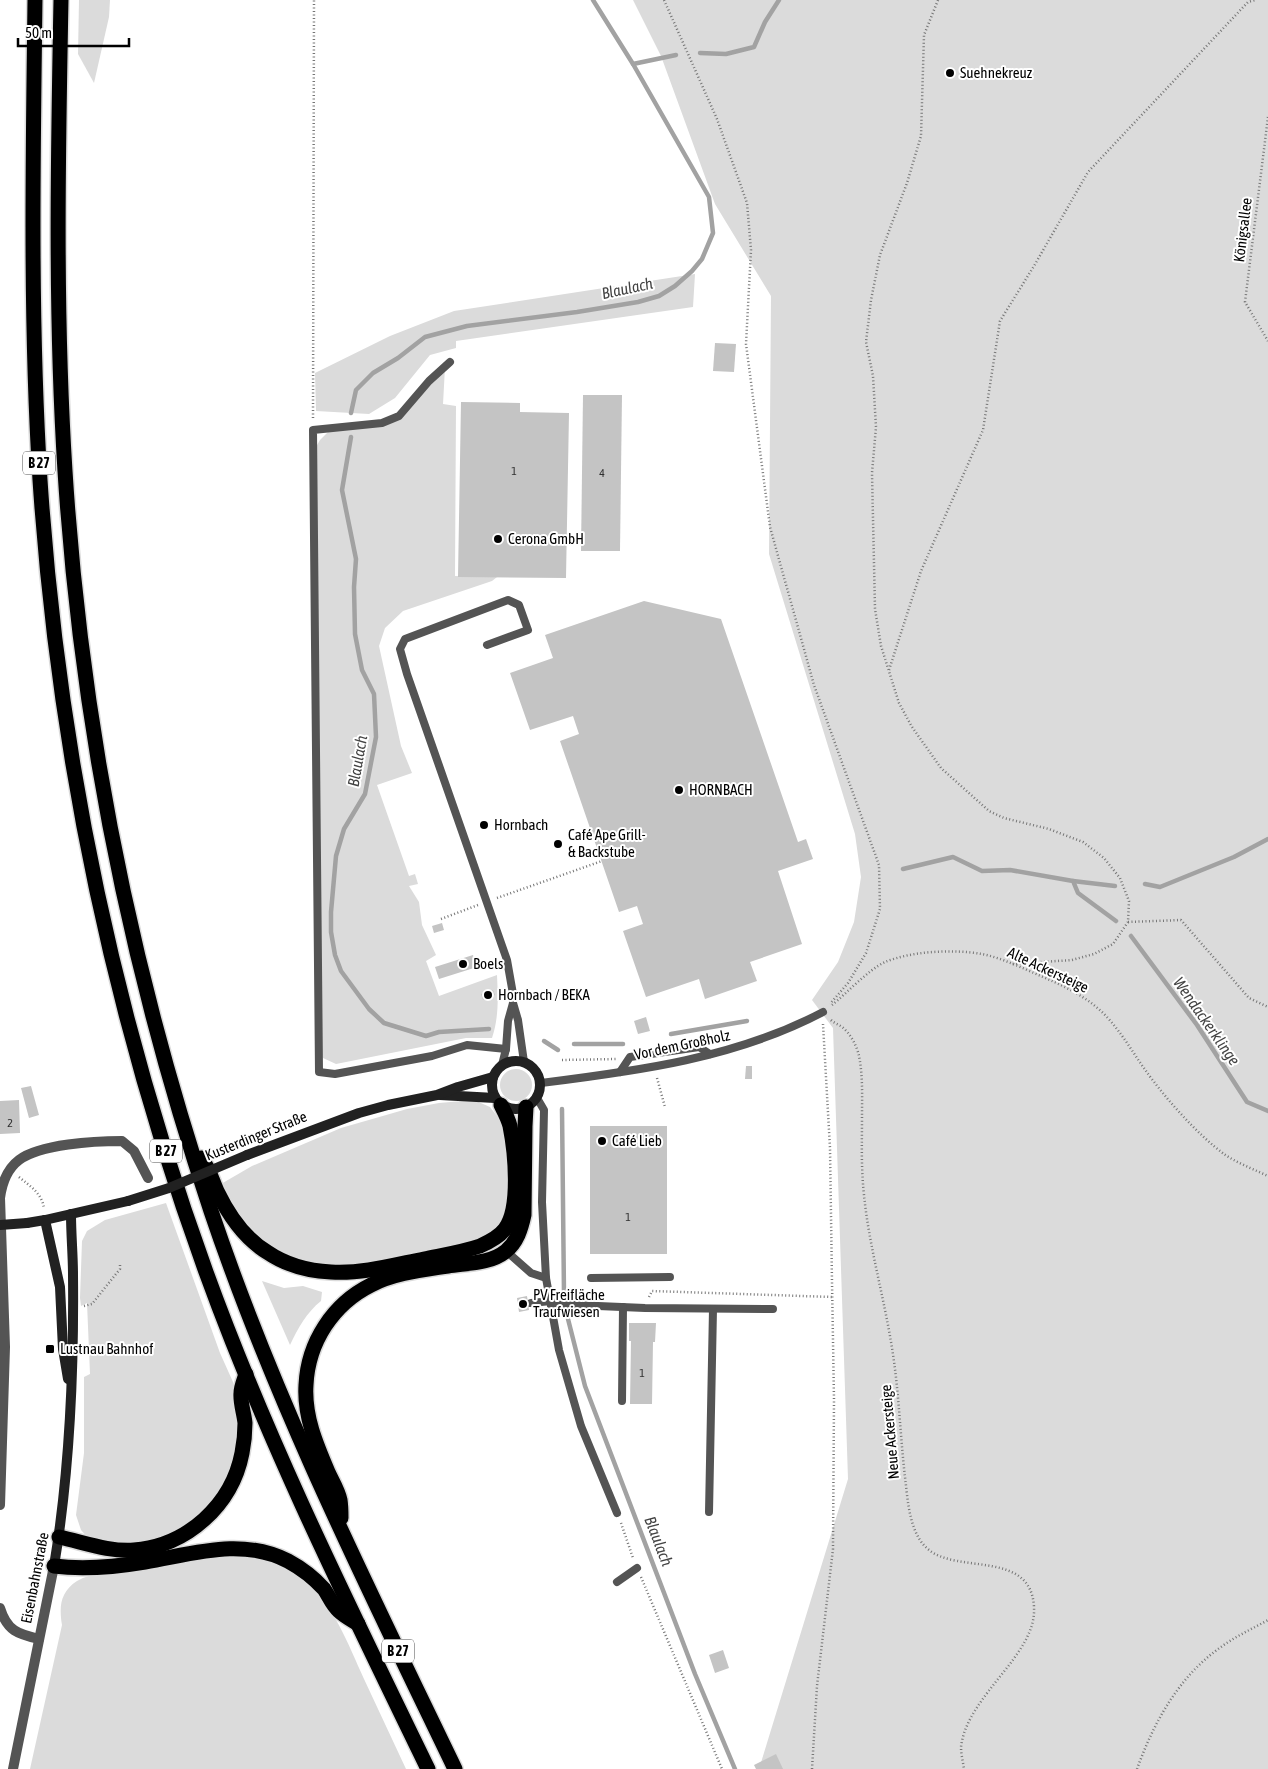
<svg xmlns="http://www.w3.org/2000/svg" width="1268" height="1769" font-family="'Asap Condensed',sans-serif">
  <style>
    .green { fill: #dbdbdb }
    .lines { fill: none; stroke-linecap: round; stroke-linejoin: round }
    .stream { stroke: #a2a2a2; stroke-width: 4.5 }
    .building { fill: #c4c4c4 }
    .highway-casing { stroke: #dbdbdb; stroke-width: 18 }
    .path { stroke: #767676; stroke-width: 2.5; stroke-dasharray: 1 2.5; stroke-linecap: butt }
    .lane { stroke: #545454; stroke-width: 8 }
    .street { stroke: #545454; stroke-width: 10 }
    .secondary { stroke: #212121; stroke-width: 10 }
    .highway { stroke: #000; stroke-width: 15 }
    .secondary-bridge { stroke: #212121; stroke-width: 10 }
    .poi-dot { fill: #000; stroke: #fff; stroke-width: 2 }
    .labels { text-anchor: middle; stroke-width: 4; stroke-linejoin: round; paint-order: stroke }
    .number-label { font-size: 12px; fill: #313131 }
    .shield { fill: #fff; stroke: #4c4c4c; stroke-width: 1 }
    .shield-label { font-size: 14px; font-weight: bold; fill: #000 }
    .poi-label { font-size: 15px; fill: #000; stroke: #fff; text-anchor: start }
    .street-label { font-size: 15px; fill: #000; stroke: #fff }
    .water-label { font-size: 16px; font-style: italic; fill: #434343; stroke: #fff }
  </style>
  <rect width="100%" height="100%" fill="#fff"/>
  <!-- green -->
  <g class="green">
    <path d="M79,0H110L109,17L94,83L78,54Z"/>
    <path d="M633,0H1268V1769H759L848,1479L833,1028L812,1000L838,962L854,922L861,877L855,834L769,554L771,296L715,204L661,56Z"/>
    <path d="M695,274L693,307L456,341V348L430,355L395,398L369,414L316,411L315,373L390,336L454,311Z"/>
    <path d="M445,367L443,404L456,406L455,576L497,577L492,581L403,611L385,628L379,646L401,746L412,773L377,785L409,876L415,874L418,884L409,886L419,902L422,925L436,955L426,961L439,996L497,975C498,997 499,1017 492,1038H466L336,1064L323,1058L319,1047L313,452L320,440L329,431L399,416Z"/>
    <circle cx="516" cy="1085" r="16"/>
    <path d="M474,1100L490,1107L503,1124L508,1156V1206L501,1222L493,1230L482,1237L462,1243L370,1264L336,1267L297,1261L282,1254L256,1236L231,1206L221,1184L252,1166L341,1128L407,1109L439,1103Z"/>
    <path d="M166,1203L220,1353L233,1382L239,1409L240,1427L227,1484L185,1531L139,1545L89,1539L81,1530L76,1515L84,1453V1377L90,1374L87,1303L81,1306L80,1298L82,1241L87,1231L105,1220Z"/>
    <path d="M262,1281L284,1288L303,1286L322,1292L321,1301C307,1312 298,1328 290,1345Z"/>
    <path d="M243,1554C264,1559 285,1564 303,1578C333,1603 348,1644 364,1679C378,1709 392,1739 406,1769H30L62,1625C59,1607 60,1592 77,1581C92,1572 115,1572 133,1569C169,1563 206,1557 243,1554Z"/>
  </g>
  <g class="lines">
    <!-- stream -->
    <g class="stream">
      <path d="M700,53L726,54L754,47L765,22L779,0"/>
      <path d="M633,64L676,55"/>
      <path d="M351,413L356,390L373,373L398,358L425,337L467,326L577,312L638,302L659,296L675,286L692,271L702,259L713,233L709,197L633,64L593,0"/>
      <path d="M351,437L342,490L356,559L354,587L355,634L362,670L374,694L376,737L365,794L344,829L336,856L331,912V932L335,955L341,971L369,1009L384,1023L426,1036L439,1032L489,1029"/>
      <path d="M903,869L953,857L982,871L1010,870L1073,881L1078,893L1116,921"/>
      <path d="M1073,881L1115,886"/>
      <path d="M1145,884L1160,887L1234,857L1268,839"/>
      <path d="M1131,936L1197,1025L1247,1102L1268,1111"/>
      <path d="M671,1034L747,1021"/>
      <path d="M544,1041L558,1050"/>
      <path d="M574,1044H623"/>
      <path d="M562,1109L564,1295"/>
      <path d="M568,1319L585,1386L695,1674L735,1769"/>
    </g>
  </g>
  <!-- building -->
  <g class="building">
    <path d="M715,343L736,344L734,372L713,371Z"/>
    <path d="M583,395H622L620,551H581Z"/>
    <path d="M461,402L520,403V412L569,413L566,578L458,577Z"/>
    <path d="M644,601L721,619L798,842L806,839L813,859L778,871L802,944L750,962L757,981L705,999L699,979L646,997L623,931L643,924L637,906L619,912L560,741L579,734L573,716L530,730L510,673L553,658L545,635Z"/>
    <path d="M442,923L444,930L434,933L432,926Z"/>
    <path d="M473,955L477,967L439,979L435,967Z"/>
    <path d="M493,990L495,995L483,1000L481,994Z"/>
    <path d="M646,1017L650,1031L638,1034L634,1021Z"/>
    <path d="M746,1066H752V1079H745Z"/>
    <path d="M31,1086L39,1115L29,1118L21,1088Z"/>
    <path d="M19,1100L20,1133L0,1134V1101Z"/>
    <rect x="590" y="1126" width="77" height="128"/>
    <path d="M527,1296L529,1310L519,1312L517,1298Z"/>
    <path d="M629,1323H656L655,1342H653L652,1404H630L631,1341H629Z"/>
    <path d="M723,1650L729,1668L715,1673L709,1655Z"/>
    <path d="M776,1754L783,1769H756L754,1765Z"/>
  </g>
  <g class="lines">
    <defs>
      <g id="highway">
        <path d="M35,0C33,160 30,320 40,480C58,750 114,1018 206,1272C268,1443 349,1606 428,1769"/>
        <path d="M61,0C58,157 55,314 65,471C81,723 131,972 211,1211C276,1404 367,1586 455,1769"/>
        <path d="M201,1158C209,1168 212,1180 217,1191C229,1216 244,1238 267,1252C286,1265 308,1271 331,1272C362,1274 394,1265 424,1259C443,1255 462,1252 480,1246C489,1242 499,1237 505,1229C521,1208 515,1151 510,1126C508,1118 504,1111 501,1105"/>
        <path d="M341,1518C341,1512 341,1506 340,1500C338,1490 332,1481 328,1472C316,1444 304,1416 306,1385C308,1342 333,1304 371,1285C394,1273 422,1270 448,1266C467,1263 490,1264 506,1251C517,1242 521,1229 524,1215L525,1126L526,1107"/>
        <path d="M59,1537C83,1542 109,1552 134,1550C187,1546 232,1505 242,1453C244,1443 245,1433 245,1423C244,1413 240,1402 241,1393C241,1387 244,1380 246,1374"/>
        <path d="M54,1566C84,1570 115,1567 145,1562C193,1554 241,1537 288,1561C301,1568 314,1578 324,1589C329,1596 332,1605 339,1611C344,1616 352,1620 358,1624"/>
      </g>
    </defs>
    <!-- highway casing -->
    <use href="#highway" class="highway-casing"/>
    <!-- path -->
    <g class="path">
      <path d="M664,0L717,119L747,203L751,250L746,344L770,527L814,685L879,865L880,909L866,953L848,983L830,1004"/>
      <path d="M938,0L924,35L921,136L907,183L880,255L871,300L866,342L873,376L876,427L872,473L875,609L881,646L899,703L912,727L941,768L989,811L1004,818L1049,829L1083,842L1104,858L1120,878L1129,901L1128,922L1113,944L1094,954L1072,960L1012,964"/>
      <path d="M1268,117L1245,302L1268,341"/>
      <path d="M313,418L314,0"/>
      <path d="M889,670L921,571L983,430L1000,321L1034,266L1088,172L1248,2L1255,0"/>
      <path d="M497,898L602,861"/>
      <path d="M441,919L478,905"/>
      <path d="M1128,922L1181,920L1249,998L1268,1007"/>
      <path d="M832,1005C847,993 868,970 885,962C912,951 953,949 982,954C997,957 1011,963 1025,969C1054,982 1084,993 1106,1016C1122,1033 1133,1053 1146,1071C1165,1098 1198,1135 1224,1154C1237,1163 1253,1169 1268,1176"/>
      <path d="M831,1020C834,1023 838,1024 842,1027C850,1033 857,1046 859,1056C863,1076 862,1097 862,1117C862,1143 861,1168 864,1195C869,1246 884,1297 892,1348C899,1391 900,1434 905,1477C908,1501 909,1534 929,1550C959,1574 1031,1550 1034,1607C1037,1655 967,1695 961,1747C961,1754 963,1762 964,1769"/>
      <path d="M562,1060L616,1059"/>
      <path d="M657,1078L665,1107"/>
      <path d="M19,1177C31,1187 42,1193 44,1209"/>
      <path d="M649,1297L652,1291L832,1297"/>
      <path d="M84,1306L92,1304L120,1269V1264"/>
      <path d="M621,1523L633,1558"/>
      <path d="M641,1577L722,1769"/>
      <path d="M812,1769L817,1686L833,1549L834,1400L832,1282L830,1148L823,1024"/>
      <path d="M1137,1769C1154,1722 1179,1676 1221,1647C1236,1636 1252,1629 1268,1620"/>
    </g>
    <!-- lane -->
    <g class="lane">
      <path d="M450,362L429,381L399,416L382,423L313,430L319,1072L335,1074L432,1056L467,1045L506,1049"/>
      <path d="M487,645L528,630L519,605L508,600L405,639L400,649L407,674L507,960L513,994V1003L508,1021L506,1049L502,1065"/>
      <path d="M513,1003L518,1020L524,1062"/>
      <path d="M620,1072L630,1057L699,1047L710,1054"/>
      <path d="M541,1083C638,1071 736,1058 823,1012"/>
      <path d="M537,1098L544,1110L542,1202L546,1278L559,1350L581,1426L617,1513"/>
      <path d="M506,1251L531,1273L546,1278"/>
      <path d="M591,1278L670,1277"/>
      <path d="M531,1303L551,1301"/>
      <path d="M551,1304L645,1308L773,1309"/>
      <path d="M622,1401L623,1307"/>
      <path d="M709,1512L713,1309"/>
      <path d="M617,1582L637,1568"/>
    </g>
    <!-- street -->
    <g class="street">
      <path d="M0,1505L5,1347L0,1198C2,1183 7,1169 19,1160C40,1144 95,1141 122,1141L134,1151L148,1178"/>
      <path d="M0,1608C7,1631 18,1634 39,1639"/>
      <path d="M13,1769L54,1566"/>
    </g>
    <!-- secondary -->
    <g class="secondary">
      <circle cx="516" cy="1085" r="24"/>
      <path d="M440,1095L495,1098"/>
      <path d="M247,1155L359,1113L388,1105L437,1095L458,1087L493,1077"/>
      <path d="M45,1220L60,1287L63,1349L68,1379"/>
      <path d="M27,1223L45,1220L128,1201"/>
      <path d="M54,1566C70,1470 74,1372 73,1275C73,1255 71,1235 71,1214"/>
    </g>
    <!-- highway -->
    <use href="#highway" class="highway"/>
    <!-- secondary-bridge -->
    <g class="secondary-bridge">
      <path d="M128,1201L169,1188L247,1155"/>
      <path d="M0,1225L27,1223"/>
    </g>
  </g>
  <!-- markers -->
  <g class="poi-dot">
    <circle cx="950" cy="73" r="5"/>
    <circle cx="498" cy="539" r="5"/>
    <circle cx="679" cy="790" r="5"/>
    <circle cx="484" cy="825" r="5"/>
    <circle cx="558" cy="844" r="5"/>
    <circle cx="463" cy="964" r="5"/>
    <circle cx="488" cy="995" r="5"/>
    <circle cx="602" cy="1141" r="5"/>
    <circle cx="523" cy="1304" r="5"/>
    <rect x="45" y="1344" width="10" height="10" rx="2.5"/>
  </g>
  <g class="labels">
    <!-- number labels -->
    <g class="number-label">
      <text x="514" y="475">1</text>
      <text x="602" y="477">4</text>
      <text x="10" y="1127">2</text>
      <text x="628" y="1221">1</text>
      <text x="642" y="1377">1</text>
    </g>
    <!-- shield labels -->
    <g class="shield">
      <rect x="23" y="451.5" width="32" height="23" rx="4"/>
      <rect x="150" y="1139.5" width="32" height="23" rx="4"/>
      <rect x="382" y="1639.5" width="32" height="23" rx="4"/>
    </g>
    <g class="shield-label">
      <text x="39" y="468">B 27</text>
      <text x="166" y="1156">B 27</text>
      <text x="398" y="1656">B 27</text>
    </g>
    <!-- poi labels -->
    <g class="poi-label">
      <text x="960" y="78">Suehnekreuz</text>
      <text x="508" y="544">Cerona GmbH</text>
      <text x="689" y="795">HORNBACH</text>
      <text x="494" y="830">Hornbach</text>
      <text x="568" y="840">Café Ape Grill-<tspan x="568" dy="17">&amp; Backstube</tspan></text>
      <text x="473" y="969">Boels</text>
      <text x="498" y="1000">Hornbach / BEKA</text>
      <text x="612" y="1146">Café Lieb</text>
      <text x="533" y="1300">PV Freifläche<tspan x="533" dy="17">Traufwiesen</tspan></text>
      <text x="60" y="1354">Lustnau Bahnhof</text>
    </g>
    <!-- street labels -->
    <g class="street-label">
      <text transform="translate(1243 230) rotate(-83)" y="5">Königsallee</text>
      <text transform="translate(1048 970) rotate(25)" y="5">Alte Ackersteige</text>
      <text transform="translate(682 1045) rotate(-12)" y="5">Vor dem Großholz</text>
      <text transform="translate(256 1136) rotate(-22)" y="5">Kusterdinger Straße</text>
      <text transform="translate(890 1432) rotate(-95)" y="5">Neue Ackersteige</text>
      <text transform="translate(35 1578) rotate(-79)" y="5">Eisenbahnstraße</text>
    </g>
    <!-- water labels -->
    <g class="water-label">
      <text transform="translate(627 288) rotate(-12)" y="6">Blaulach</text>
      <text transform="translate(357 761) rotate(-80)" y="6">Blaulach</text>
      <text transform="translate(1207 1021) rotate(55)" y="6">Wendackerklinge</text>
      <text transform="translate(659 1541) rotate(69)" y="6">Blaulach</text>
    </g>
  </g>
  <!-- scale -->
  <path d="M18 38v8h111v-8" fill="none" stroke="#000000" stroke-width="2.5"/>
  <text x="25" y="38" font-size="15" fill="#000000" stroke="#ffffff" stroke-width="4" paint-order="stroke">50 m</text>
</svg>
